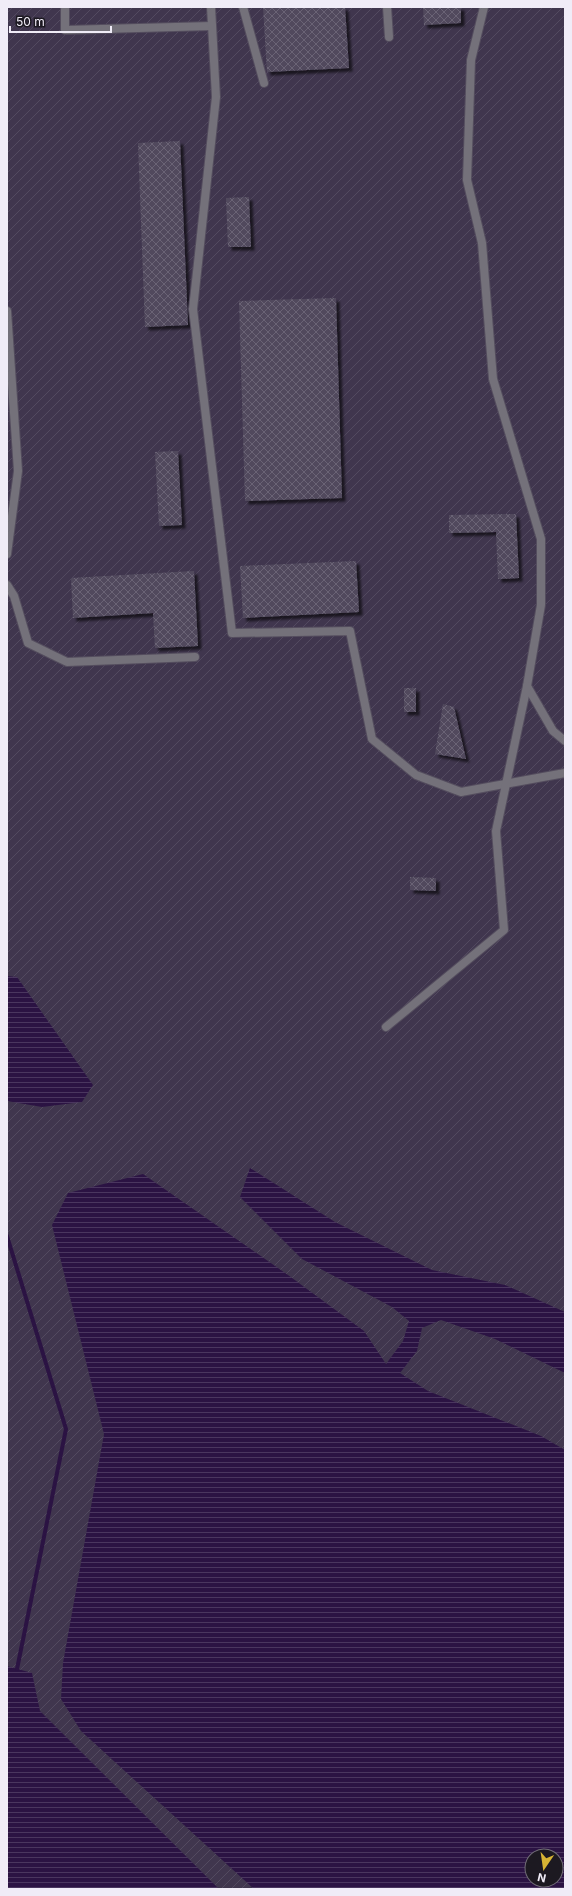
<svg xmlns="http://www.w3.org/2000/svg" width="572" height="1896" font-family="Inter,sans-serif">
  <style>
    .industrial { fill: url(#industrial-furrows); fill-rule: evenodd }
    .water { fill: url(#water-rules); fill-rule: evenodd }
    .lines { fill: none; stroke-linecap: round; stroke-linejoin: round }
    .stream { stroke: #2b1343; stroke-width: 4 }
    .building { fill: url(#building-cross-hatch); filter: url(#shadow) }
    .service-casing { stroke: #544d5e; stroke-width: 10 }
    .service { stroke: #74717a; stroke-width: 8 }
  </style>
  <defs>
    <pattern id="industrial-furrows" width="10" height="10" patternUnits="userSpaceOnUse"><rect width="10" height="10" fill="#40364e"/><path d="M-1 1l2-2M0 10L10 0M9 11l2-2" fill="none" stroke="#534a60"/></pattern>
    <pattern id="water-rules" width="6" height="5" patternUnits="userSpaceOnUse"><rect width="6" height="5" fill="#2b1343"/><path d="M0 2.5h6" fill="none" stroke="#4a365f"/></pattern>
    <pattern id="building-cross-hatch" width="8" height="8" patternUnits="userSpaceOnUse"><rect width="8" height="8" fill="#514a5d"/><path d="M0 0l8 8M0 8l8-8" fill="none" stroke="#6a6475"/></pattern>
    <filter id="shadow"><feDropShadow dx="3.5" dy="3.5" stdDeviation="1" flood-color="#0009"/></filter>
  </defs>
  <rect width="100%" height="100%" fill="#362f41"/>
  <!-- industrial -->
  <path class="industrial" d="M7,7H565V1889H7ZM532,1856H556V1880H532Z"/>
  <!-- water -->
  <g class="water">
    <path d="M7,976L17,977L93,1085L82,1102L42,1107L7,1101Z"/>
    <path d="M250,1168L335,1222L432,1270L505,1285L565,1312V1373L495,1339L441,1320L422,1328L417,1351L400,1373L428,1391L541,1436L565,1450V1889H254L81,1731L61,1699L63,1663L104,1434L52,1225L68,1193L143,1174L288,1275L364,1331L386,1364L403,1341L409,1321L392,1307L302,1259L240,1197ZM532,1856H556V1880H532Z"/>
    <path d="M7,1666L32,1673L40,1711L219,1889H7Z"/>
  </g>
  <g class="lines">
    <!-- stream -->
    <path class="stream" d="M7,1236L66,1429L17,1669"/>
  </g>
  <!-- building -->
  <g class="building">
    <path d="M263,7H345L349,68L267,72Z"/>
    <path d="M423,7H461V23L424,25Z"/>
    <path d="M180,141L188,325L145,327L138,143Z"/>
    <path d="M249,197L251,247H228L226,198Z"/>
    <path d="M336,298L342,498L245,501L239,301Z"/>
    <path d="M178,451L182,525L159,526L155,452Z"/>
    <path d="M516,514L519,578L498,579L496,532L449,533V515Z"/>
    <path d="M356,561L359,612L243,618L240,566Z"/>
    <path d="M194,571L198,646L155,648L153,613L73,618L71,578Z"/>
    <rect x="404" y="688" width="12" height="24"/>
    <path d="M443,704L454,707L466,759L435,754Z"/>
    <path d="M410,877L436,878V891L410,890Z"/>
  </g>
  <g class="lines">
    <defs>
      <g id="service">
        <path d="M65,7V30L212,26"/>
        <path d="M211,7L216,97L193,309L232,633L350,631L372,739L416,775L461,792L565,773"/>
        <path d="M243,7L264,83"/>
        <path d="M387,7L389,37"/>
        <path d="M484,7L471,60L467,180L482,243L493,379L541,539V605L527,686L553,731L565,741"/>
        <path d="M7,311L18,471L7,554"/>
        <path d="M7,585L14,596L28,643L67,662L195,657"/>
        <path d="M386,1027L504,930L496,831L527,686"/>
      </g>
    </defs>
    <!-- service casing -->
    <use href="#service" class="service-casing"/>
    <!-- service -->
    <use href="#service" class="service"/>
  </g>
  <!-- border -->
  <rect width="572" height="1896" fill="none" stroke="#f0ecf7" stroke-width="16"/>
  <!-- north arrow -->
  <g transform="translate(544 1868) rotate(193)"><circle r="19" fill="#1c1921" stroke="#716d77"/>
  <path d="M0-3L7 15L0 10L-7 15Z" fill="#d7b434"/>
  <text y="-6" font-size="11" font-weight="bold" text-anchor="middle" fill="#f0ecf7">N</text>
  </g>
  <!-- scale -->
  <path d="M10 26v6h101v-6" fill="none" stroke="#f0ecf7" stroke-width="2"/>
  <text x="16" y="26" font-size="12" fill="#f0ecf7" stroke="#1c1921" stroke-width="3" paint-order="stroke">50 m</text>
</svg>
